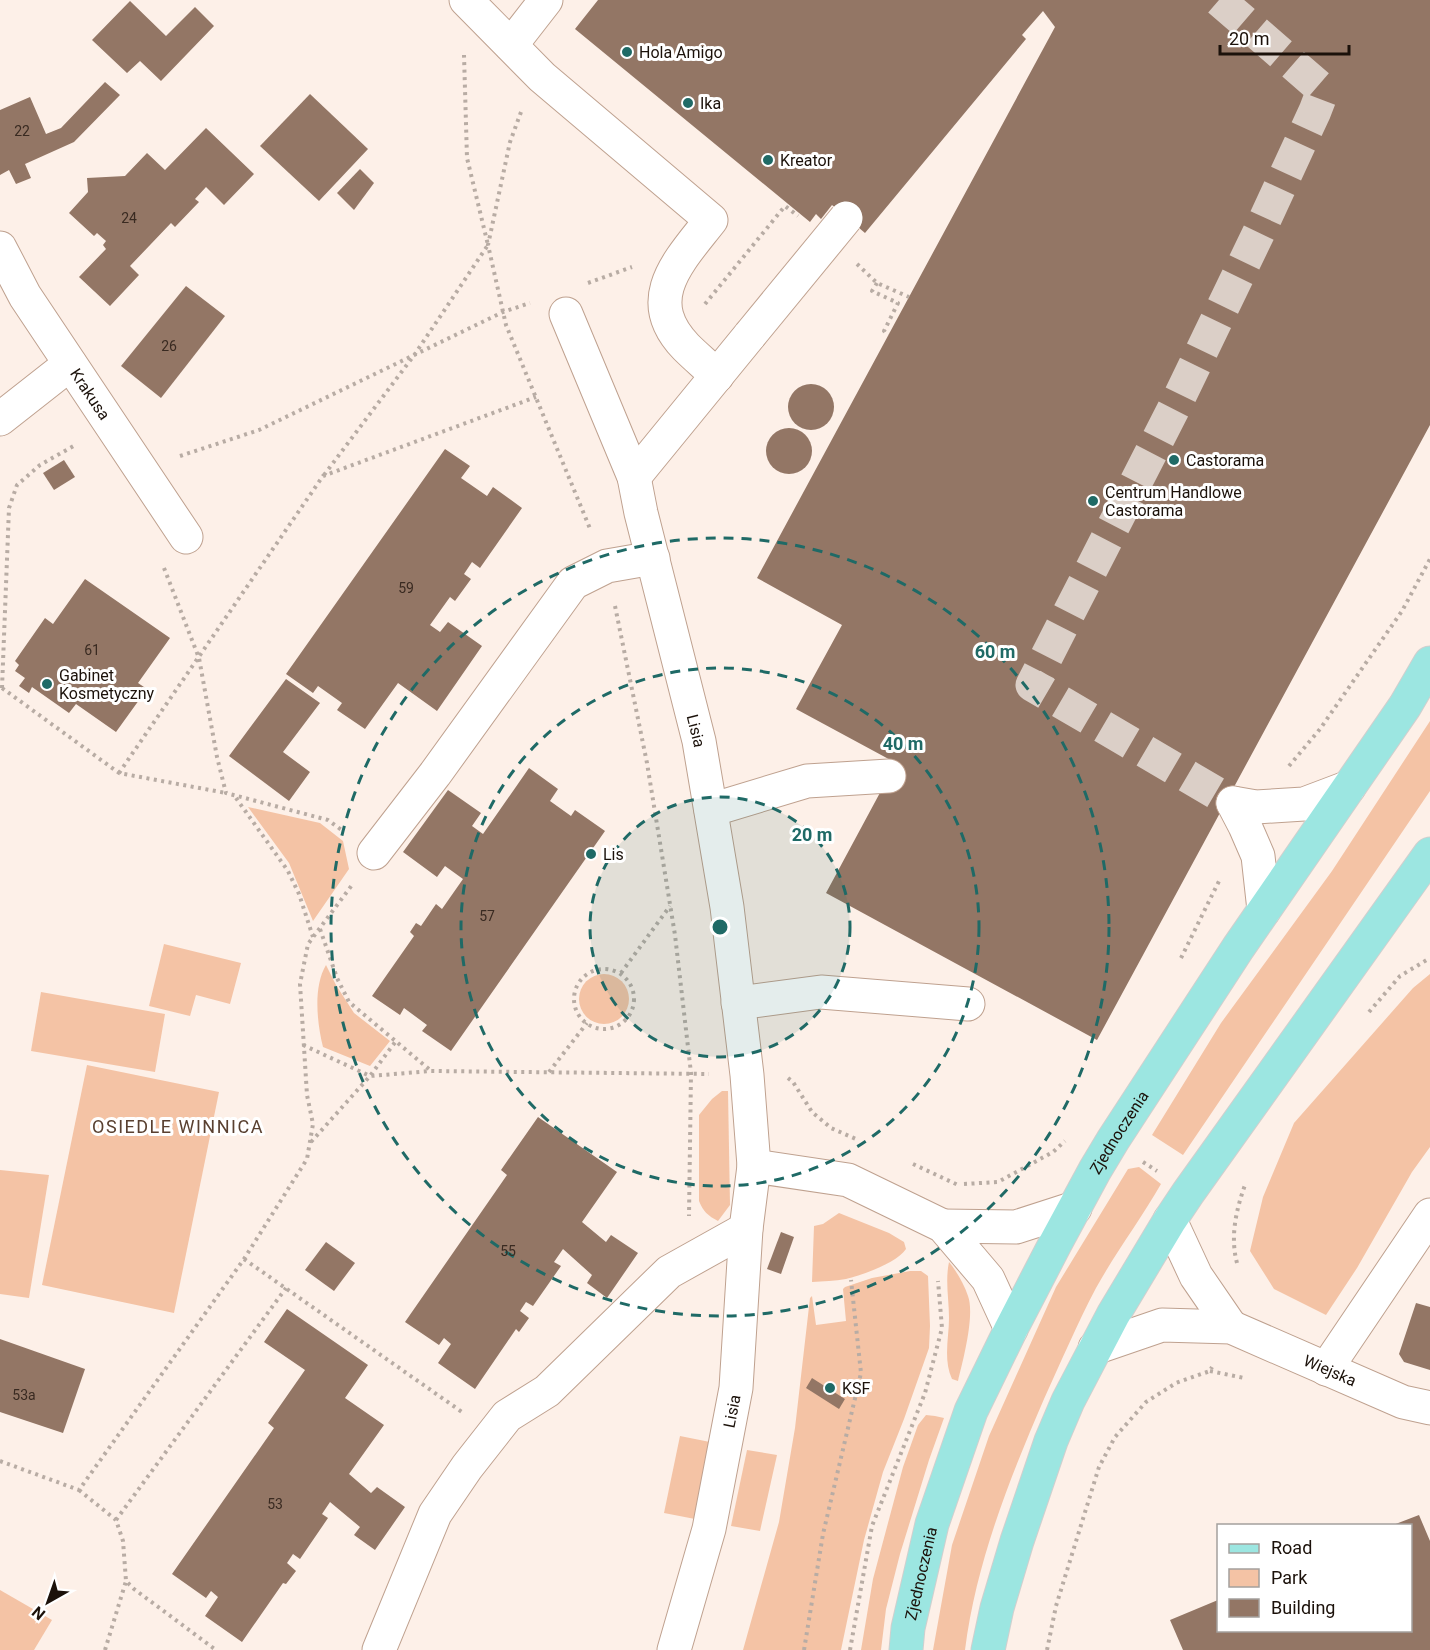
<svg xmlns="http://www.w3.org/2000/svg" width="1430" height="1650" font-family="Roboto,sans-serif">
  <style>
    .green { fill: #f4c3a5 }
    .building { fill: #937665 }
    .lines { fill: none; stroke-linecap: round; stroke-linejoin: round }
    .minor-tunnel { stroke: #dbcfc7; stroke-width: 33; stroke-dasharray: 33 16; stroke-linecap: butt }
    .minor-casing { stroke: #bfa18f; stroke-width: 35 }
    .major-casing { stroke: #d1cfce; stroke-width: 35 }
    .path { stroke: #b8aca4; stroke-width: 4; stroke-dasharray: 3 4.5; stroke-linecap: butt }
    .minor { stroke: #fff; stroke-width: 33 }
    .major { stroke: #9ce6e1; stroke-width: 33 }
    .minor-bridge-casing { stroke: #bfa18f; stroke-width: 35; stroke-linecap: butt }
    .minor-bridge { stroke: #fff; stroke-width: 33 }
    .ring { fill: none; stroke: #1f6a66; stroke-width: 3; stroke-dasharray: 10 8 }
    .poi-dot { fill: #1f6a66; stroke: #fff; stroke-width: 2 }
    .labels { text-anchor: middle; stroke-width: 6; stroke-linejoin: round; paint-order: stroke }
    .number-label { font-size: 14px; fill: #392a21 }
    .poi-label { font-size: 16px; fill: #1b110a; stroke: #fff; text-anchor: start }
    .street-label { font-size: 16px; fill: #1b110a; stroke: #fff }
    .neighbourhood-label { font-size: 18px; letter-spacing: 1.5px; fill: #594030; stroke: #fff }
    .centre { fill: #1f6a66; stroke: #fff; stroke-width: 3 }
    .ring-label { font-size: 18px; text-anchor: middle; font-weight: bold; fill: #1f6a66; stroke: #fff; stroke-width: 6; stroke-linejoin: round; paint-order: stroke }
  </style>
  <rect width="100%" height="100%" fill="#fdf0e8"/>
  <!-- green -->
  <g class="green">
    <path d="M1430,721V791L1183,1155L1152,1135L1221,1023L1332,871Z"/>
    <path d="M248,807L320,823L343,841L349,869L313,921L289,863Z"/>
    <path d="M164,944L241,963L230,1004L196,995L190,1016L149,1006Z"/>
    <path d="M326,965L336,985L354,1013L390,1041L370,1066L323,1047C317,1023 313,987 326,965Z"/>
    <circle cx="604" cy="999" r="25"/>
    <path d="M1430,974V1147L1412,1172L1357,1268L1326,1315L1274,1289L1250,1251L1263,1197L1294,1123L1413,988Z"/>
    <path d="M41,992L165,1014L155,1072L31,1051Z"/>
    <path d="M87,1065L219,1092L174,1313L42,1285Z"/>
    <path d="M722,1091H728L730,1205L718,1221C708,1216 703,1211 699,1201V1115L712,1099Z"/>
    <path d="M1139,1167L1161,1184C1141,1219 1116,1252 1096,1288C1077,1324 1061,1362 1044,1399C1009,1480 976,1563 965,1650H933L952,1545L989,1436L1056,1287L1128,1169Z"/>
    <path d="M0,1170L49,1175L29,1298L0,1294Z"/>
    <path d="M839,1213L889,1233L904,1242L906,1249C897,1263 862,1275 846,1279C835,1281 823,1281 812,1282L814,1226L823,1224Z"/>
    <path d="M949,1262C957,1272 964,1284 968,1296C975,1315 963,1361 958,1381L952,1379C943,1359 949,1338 949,1318C949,1299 945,1281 949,1262Z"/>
    <path d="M910,1271H921L928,1276L930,1326L929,1348L904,1419L883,1472L864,1540L841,1650H743L779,1522L795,1428L810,1298L812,1296L816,1325L846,1321L843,1289L845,1287L872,1278Z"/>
    <path d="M926,1415L935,1416L944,1418L929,1460L900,1554L886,1609L881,1650H861L873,1579L903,1467L918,1425Z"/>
    <path d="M680,1436L710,1442L695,1519L664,1513Z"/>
    <path d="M747,1450L777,1455L760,1531L731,1526Z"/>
    <path d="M0,1590L52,1620L34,1650H0Z"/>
  </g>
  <!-- building -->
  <g class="building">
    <path d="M598,0H1430V425L1097,1040L826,893L896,763L796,709L842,625L757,578L1055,27L1043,11L1022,35L1026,39L865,233L832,205L821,219L816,214L810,222L575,29Z"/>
    <path d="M130,1L166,36L195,7L214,26L161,81L140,61L127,73L92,40Z"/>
    <path d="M105,82L120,95L74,142L25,164L31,178L16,184L9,170L0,175V110L30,97L46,134L61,128Z"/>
    <path d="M310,94L368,149L319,201L260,146Z"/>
    <path d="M206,128L254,174L224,205L206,187L195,199L199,202L175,227L171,223L130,266L139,275L110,306L79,277L106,249L103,245L106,241L97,233L94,236L69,213L88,192L87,178L125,176L147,153L165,170Z"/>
    <path d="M360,169L374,183L354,210L337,193Z"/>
    <path d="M186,286L225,316L161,398L121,366Z"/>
    <circle cx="811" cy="407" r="23"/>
    <circle cx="789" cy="451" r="23"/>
    <path d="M445,449L470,466L461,478L487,496L493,487L522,508L480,568L472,562L464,574L471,579L455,601L450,597L430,625L440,632L448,622L482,646L437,711L398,683L365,729L337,710L342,703L318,686L313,693L286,674Z"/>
    <path d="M64,460L75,477L54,490L43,473Z"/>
    <path d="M85,579L170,638L138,683L147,689L116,732L76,704L69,713L32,687L29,693L19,686L25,678L15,671L19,665L15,661L45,618L53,624Z"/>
    <path d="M286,679L320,703L283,752L310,772L289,801L229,756Z"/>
    <path d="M529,768L558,789L550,801L571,816L575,810L605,831L451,1051L422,1031L427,1025L404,1008L400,1015L372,996L414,936L410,932L416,923L421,926L436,904L442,909L463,879L445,866L437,877L403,852L448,790L481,813L472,826L483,834Z"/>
    <path d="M538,1117L617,1172L582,1222L606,1242L611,1235L638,1253L607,1298L587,1283L592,1275L563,1249L554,1262L561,1266L533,1306L526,1302L520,1311L529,1318L519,1332L516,1329L475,1389L438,1363L451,1344L444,1338L439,1345L405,1322L507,1175L501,1170Z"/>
    <path d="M781,1232L794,1237L781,1274L767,1269Z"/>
    <path d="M326,1242L355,1263L334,1291L305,1270Z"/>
    <path d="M1416,1303L1430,1307V1370L1404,1362L1399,1354Z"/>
    <path d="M287,1309L368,1365L345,1398L384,1425L349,1474L371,1493L377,1487L405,1507L375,1550L354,1535L360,1527L330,1502L322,1514L328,1518L300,1559L293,1554L287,1563L296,1571L286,1584L283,1583L242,1642L205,1616L218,1597L211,1591L206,1598L172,1574L274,1428L268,1423L305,1370L264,1342Z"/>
    <path d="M0,1339L85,1369L63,1433L0,1412Z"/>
    <path d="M812,1378L845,1399L839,1409L806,1388Z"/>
    <path d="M1419,1515L1430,1541V1650H1183L1170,1620L1218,1600V1630H1410V1526L1393,1525Z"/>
  </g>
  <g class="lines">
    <!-- minor-tunnel -->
    <path class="minor-tunnel" d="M1219,0L1323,90L1315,111L1260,230L1178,400L1032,685L1233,803"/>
    <defs>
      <g id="minor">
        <path d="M466,0L542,77L711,220C679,261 640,299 686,347C696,357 707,366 717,376"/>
        <path d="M511,45L546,0"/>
        <path id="s1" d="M0,248L25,296L186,537"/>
        <path id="s2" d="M566,314L634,477L641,513L699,741L727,907L747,1075L754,1166"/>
        <path d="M0,419L70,364"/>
        <path d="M634,477L750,335"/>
        <path d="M1233,803L1256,807L1304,804L1349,787"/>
        <path d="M1233,803L1245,826L1258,856L1264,910"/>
        <path d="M711,810L807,781L889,776"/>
        <path d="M374,853L435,774L573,583L607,566L653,558"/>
        <path d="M738,1003L821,992L968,1004"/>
        <path d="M1170,1220L1196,1276L1231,1327"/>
        <path d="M943,1226L1016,1227L1075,1208"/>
        <path id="s3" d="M1095,1348L1162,1325L1231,1327L1403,1402L1430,1408"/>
        <path d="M1326,1369L1430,1215"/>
        <path d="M379,1650L435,1514L467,1467L507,1416L547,1391L669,1272L746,1229"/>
        <path id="s4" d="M674,1650L709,1529L736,1388L746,1229L754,1166L848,1180L943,1226L988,1279L1011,1329"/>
      </g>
      <g id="major">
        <path id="s5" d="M906,1650L908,1628L932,1524L971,1411L1011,1329L1055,1244L1095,1170L1113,1140L1238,948L1405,706L1430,663"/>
        <path d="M988,1650L997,1608L1017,1541L1051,1441L1068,1401L1113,1315L1170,1220L1188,1193L1430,854"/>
      </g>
    </defs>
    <!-- minor casing -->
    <use href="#minor" class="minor-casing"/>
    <!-- major casing -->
    <use href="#major" class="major-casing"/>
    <!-- path -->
    <g class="path">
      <path d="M521,112L510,142L488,245L506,325L591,531"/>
      <path d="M857,264L877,283L909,297"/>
      <path d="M588,283L632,267"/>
      <path d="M877,283L872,291L898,303L884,331L889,334"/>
      <path d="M705,304L785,206L798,216"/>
      <path d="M180,456L259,430L503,312L530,303"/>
      <path d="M324,475L415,354L488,245L467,158L464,55"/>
      <path d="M164,568L199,658L217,757L226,793L328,820L343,831"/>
      <path d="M615,606L647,763L675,935L691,1073L689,1216"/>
      <path d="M2,688L9,508L17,485L40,465L77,444"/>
      <path d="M2,688L119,773L226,793"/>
      <path d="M1289,766L1320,729L1402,611L1430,559"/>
      <path d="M119,773L323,476L536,397"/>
      <path d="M236,798L288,871L299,894L313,937"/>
      <path d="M320,929L337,978L349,1002L430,1070"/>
      <path d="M1181,958L1220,879"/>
      <circle cx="604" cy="999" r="30"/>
      <path d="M621,973L670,906"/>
      <path d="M1369,1012L1400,976L1430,958"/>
      <path d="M303,1045L370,1076L396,1041"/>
      <path d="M549,1072L587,1023"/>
      <path d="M788,1078L793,1082L812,1112L831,1128L856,1139"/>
      <path d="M311,1142L370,1076L431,1071L709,1074"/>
      <path d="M1143,1162L1157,1171"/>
      <path d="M913,1164L958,1185"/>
      <path d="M964,1184L998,1182L1053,1152L1065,1141"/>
      <path d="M244,1259L462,1412"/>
      <path d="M1237,1263C1230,1237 1236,1210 1245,1185"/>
      <path d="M1210,1371L1244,1378"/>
      <path d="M0,1461L79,1490L244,1259L307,1159L313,1124L307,1095L300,984L308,944L352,885"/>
      <path d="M79,1490L116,1520L123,1541L126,1581L134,1589L216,1650"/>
      <path d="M116,1520L286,1288"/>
      <path d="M105,1650L126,1581"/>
      <path d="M804,1650L823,1534L861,1373L851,1280"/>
      <path d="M850,1650L872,1526L925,1393L942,1328L938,1281"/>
      <path d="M1047,1650L1056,1606L1099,1467L1115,1437L1146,1402L1176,1383L1210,1371L1212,1367"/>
    </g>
    <!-- minor -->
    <use href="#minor" class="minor"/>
    <!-- major -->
    <use href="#major" class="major"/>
    <defs>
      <path id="minor-bridge" d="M750,335L846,218"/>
    </defs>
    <!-- minor-bridge casing -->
    <use href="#minor-bridge" class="minor-bridge-casing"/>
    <!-- minor-bridge -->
    <use href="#minor-bridge" class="minor-bridge"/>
  </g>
  <!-- distance rings -->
  <circle cx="720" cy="927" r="130" fill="#1f6a66" fill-opacity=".12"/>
  <g class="ring">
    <circle cx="720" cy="927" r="130"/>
    <circle cx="720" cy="927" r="259"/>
    <circle cx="720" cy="927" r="389"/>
  </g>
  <!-- markers -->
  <g class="poi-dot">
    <circle cx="627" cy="52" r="6"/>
    <circle cx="688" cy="103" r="6"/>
    <circle cx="768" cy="160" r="6"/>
    <circle cx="1174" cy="460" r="6"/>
    <circle cx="1093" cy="501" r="6"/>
    <circle cx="47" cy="684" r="6"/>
    <circle cx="591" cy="854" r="6"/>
    <circle cx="830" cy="1388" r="6"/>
  </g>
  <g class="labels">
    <!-- number labels -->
    <g class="number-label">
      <text x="22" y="136">22</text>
      <text x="129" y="223">24</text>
      <text x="169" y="351">26</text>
      <text x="406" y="593">59</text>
      <text x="92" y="655">61</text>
      <text x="487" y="921">57</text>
      <text x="508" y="1256">55</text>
      <text x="24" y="1400">53a</text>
      <text x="275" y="1509">53</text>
    </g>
    <!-- poi labels -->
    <g class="poi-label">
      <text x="639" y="58">Hola Amigo</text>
      <text x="700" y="109">Ika</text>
      <text x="780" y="166">Kreator</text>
      <text x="1186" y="466">Castorama</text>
      <text x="1105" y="498">Centrum Handlowe<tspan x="1105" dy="18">Castorama</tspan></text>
      <text x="59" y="681">Gabinet<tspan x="59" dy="18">Kosmetyczny</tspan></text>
      <text x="603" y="860">Lis</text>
      <text x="842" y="1394">KSF</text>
    </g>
    <!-- street labels -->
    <g class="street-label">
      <text dy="6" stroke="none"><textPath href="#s1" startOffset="172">Krakusa</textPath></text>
      <text dy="6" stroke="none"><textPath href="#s2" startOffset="438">Lisia</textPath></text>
      <text dy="6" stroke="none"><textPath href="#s5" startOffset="564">Zjednoczenia</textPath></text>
      <text dy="6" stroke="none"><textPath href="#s3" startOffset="248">Wiejska</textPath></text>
      <text dy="6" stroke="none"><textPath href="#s4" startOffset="246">Lisia</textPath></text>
      <text dy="6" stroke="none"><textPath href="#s5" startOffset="78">Zjednoczenia</textPath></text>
    </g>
    <!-- neighbourhood labels -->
    <g class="neighbourhood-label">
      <text x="178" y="1133">OSIEDLE WINNICA</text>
    </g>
  </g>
  <circle cx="720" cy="927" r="9" class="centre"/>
  <g class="ring-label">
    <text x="995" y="658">60 m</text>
    <text x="903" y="750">40 m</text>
    <text x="812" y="841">20 m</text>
  </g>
  <!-- legend -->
  <rect x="1217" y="1524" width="195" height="108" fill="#ffffff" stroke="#a4a09d" stroke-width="1.5"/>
  <rect x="1229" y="1544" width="30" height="9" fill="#9ce6e1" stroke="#a4a09d" stroke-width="1.5"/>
  <text x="1271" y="1554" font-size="18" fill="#1b110a">Road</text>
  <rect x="1229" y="1569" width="30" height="18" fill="#f4c3a5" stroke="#a4a09d" stroke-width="1.5"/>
  <text x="1271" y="1584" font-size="18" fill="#1b110a">Park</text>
  <rect x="1229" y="1599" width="30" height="18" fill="#937665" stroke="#a4a09d" stroke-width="1.5"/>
  <text x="1271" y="1614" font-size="18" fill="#1b110a">Building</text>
  <!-- north arrow -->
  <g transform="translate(48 1602) rotate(220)" stroke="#ffffff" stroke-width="4.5" paint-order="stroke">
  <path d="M0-4.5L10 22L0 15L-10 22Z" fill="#1b110a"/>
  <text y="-9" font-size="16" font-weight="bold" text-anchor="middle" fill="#1b110a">N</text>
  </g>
  <!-- scale -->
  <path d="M1220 45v9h129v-9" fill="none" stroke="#1b110a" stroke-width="3"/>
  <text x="1229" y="45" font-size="18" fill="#1b110a" stroke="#ffffff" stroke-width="4.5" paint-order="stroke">20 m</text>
</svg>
